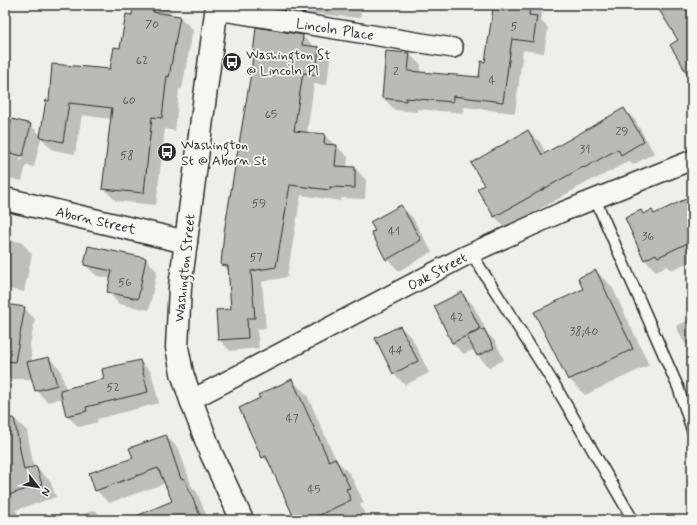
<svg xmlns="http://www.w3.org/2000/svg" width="697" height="525" font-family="Mynerve,sans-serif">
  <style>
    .shadow { fill: #0003; fill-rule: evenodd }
    .building { fill: #babab7; stroke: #2b2b2b }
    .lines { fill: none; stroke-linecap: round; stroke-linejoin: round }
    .lane-casing { stroke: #2b2b2b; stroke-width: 13 }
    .street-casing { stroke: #2b2b2b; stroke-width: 22 }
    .secondary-casing { stroke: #2b2b2b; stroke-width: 25 }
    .lane { stroke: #f6f6f2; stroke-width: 10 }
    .street { stroke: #f6f6f2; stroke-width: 19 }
    .secondary { stroke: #f6f6f2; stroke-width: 22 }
    .labels { text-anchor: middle; stroke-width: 3.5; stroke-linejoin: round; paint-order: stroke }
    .number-label { font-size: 12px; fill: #4f4f4e }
    .street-label { font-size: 14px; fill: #2b2b2b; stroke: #f6f6f2 }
    .poi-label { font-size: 14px; fill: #2b2b2b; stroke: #f6f6f2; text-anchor: start }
  </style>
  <rect width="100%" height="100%" fill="#eeeeea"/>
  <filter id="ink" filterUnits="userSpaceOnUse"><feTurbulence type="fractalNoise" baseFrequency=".025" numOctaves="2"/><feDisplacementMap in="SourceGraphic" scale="8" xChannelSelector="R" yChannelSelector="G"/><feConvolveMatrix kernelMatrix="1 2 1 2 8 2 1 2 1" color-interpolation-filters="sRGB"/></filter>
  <g filter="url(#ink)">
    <!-- shadow -->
    <g class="shadow">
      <path d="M134,5H171L169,15L180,17L193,30L182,89H179L175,131L165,129L156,205L116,201L103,188L111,119L82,115L75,154L53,150L41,138L34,167L26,165L22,181L5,177V130L10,132L30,125L41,135L50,102L111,70L121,50L133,16ZM28,131H30L22,161L20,160Z"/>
      <path d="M266,5H362L360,18L317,14L316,23L277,17Z"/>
      <path d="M506,5H538L543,10L541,21L548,28L544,53L523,50L515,113L464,107V113L417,109V112L395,110L383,98L409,54L421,65L420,73L479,78L504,12Z"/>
      <path d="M657,5H692V84L681,66L683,65L679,41Z"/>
      <path d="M302,36L330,59L327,85L314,84L307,133L324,135L348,157L347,168H355L366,180L365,199L341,198V201L301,195L287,277L262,282L266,328L257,329L259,348L230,351L219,339L232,310L229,272L222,264Z"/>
      <path d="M624,109L635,120L654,153L633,165L629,161L596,179L595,178L506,228L494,216L485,185L528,131L540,142L546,154Z"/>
      <path d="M692,199V261L671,270L667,266L656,271L644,259L641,212L644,215L652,211L655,214Z"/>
      <path d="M401,206L412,217L432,252L399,271L387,259L376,231Z"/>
      <path d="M5,239L21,242L32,254L24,292L5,288Z"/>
      <path d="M146,259L157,271L149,310L119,304L108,292L111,279L97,276L85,265Z"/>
      <path d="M596,271L612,287L649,365L585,395L569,379L585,289Z"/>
      <path d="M462,293L473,305L488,334L495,341L504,360L489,367L478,356L475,349L464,354L452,343L435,307Z"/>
      <path d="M5,305L24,308L35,319L30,345L32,362L49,358L60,369L66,389L106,380L140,361L151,372L159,403L97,419L98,422L79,427L67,416L63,398L47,402L36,390L33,379H5Z"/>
      <path d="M692,319V350L684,342L676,326Z"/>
      <path d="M400,327L412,338L429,373L405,385L393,373Z"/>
      <path d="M292,380L307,395L336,460L350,474L364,503L360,504L365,515L355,520H297L271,465L263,457L261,399Z"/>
      <path d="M13,417L27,431L34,468L36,467L50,481L56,497L16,510L20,520H5V419Z"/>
      <path d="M166,436L179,449L192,487L197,492L208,520H128L173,501L166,483L109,503L96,490L134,458Z"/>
      <path d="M95,510L104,520H66Z"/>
    </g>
    <!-- building -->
    <g class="building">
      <path d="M133,5H154L153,12L180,16L169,77L167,76L162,118L152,117L144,193L102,189L112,108L69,103L63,142L40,137L46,100L49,101L52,64L110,69L114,47L120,48L126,14L132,15Z"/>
      <path d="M258,5H306L305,13Z"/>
      <path d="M505,5H530L529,15L537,16L533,42L512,39L503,102L453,96V102L406,98V101L382,98L386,51L410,53L408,71L479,77L481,61L485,62L493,9L504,11Z"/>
      <path d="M656,5H692V81L670,45L678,40Z"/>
      <path d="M256,27L303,35L302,45L319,47L316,75L303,73L294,131L325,134L324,144L337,145L335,166L355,167V188L330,187V190L290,185L276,267L251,271L255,318H247L248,338L218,340L216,310L231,309L228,266L221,265L224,232L251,73Z"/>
      <path d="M624,108L644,141L621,155L618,149L584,168L583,167L494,217L477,189L484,185L471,163L528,130L542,155Z"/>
      <path d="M12,119L31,124L23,156L5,152V129L9,130Z"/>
      <path d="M692,196V241L658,257L656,254L644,260L625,218L641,210L643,214L652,210L654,214Z"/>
      <path d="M401,205L421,240L386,260L371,232L375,231L370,222Z"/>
      <path d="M88,246L146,258L138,299L107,292L112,271L84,265Z"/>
      <path d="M596,270L633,349L568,380L534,312L583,289L578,278Z"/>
      <path d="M462,292L480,329L452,343L434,306Z"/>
      <path d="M5,304L25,307L15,362L5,361Z"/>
      <path d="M400,326L418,361L393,374L375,338Z"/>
      <path d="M484,329L494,348L477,356L467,336Z"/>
      <path d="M49,357L57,385L35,391L27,362Z"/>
      <path d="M140,360L148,392L86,407L87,411L66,416L60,390L104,379L102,369Z"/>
      <path d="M292,379L329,461L335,458L350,488L346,489L351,500L309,520H295L266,456L262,458L239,408L260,398L258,395Z"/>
      <path d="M14,418L24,470L36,466L42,484L5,496V419Z"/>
      <path d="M166,435L181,479L184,478L202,520H127L172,501L158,468L95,491L89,473L133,458L129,448Z"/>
    </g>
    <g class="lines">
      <defs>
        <g id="lane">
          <path d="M595,199L678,387L692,430"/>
          <path d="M471,253L556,387L633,520"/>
        </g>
        <g id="street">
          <path d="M217,10L453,48"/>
          <path d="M191,400L465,256L562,212L692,160"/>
        </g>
        <g id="secondary">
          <path d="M217,5L180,287L177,347L182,373L191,400L211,453L242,520"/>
          <path d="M5,199L186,242"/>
        </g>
      </defs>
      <!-- lane casing -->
      <use href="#lane" class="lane-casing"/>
      <!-- street casing -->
      <use href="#street" class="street-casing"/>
      <!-- secondary casing -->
      <use href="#secondary" class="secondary-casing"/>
      <!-- lane -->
      <use href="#lane" class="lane"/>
      <!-- street -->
      <use href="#street" class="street"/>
      <!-- secondary -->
      <use href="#secondary" class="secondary"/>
    </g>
  </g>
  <!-- icons -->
  <defs>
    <symbol id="bus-disc" viewBox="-11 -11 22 22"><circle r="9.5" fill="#2b2b2b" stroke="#f6f6f2"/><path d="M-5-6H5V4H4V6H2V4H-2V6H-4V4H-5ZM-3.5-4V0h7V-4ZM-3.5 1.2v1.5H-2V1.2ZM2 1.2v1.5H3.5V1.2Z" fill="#fff"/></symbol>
  </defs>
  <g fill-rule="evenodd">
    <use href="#bus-disc" x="221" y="51" width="22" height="22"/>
    <use href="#bus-disc" x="156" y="141" width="22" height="22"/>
  </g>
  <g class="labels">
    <!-- number labels -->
    <g class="number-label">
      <text x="152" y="28">70</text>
      <text x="514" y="30">5</text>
      <text x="142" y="64">62</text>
      <text x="396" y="75">2</text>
      <text x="492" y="84">4</text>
      <text x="129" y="104">60</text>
      <text x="271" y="118">65</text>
      <text x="622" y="135">29</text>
      <text x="585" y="153">31</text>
      <text x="127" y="159">58</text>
      <text x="259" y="207">59</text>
      <text x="394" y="235">41</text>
      <text x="648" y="240">36</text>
      <text x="256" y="261">57</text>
      <text x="125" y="286">56</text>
      <text x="457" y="321">42</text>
      <text x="584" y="335">38;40</text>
      <text x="396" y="354">44</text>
      <text x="113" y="391">52</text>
      <text x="292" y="422">47</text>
      <text x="314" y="493">45</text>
    </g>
    <!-- street labels -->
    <g class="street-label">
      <text transform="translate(335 29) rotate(9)" y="5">Lincoln Place</text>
      <text transform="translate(96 220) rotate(13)" y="5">Aborn Street</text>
      <text transform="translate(184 268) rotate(-84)" y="5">Washington Street</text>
      <text transform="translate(437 271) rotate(-28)" y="5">Oak Street</text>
    </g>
    <!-- poi labels -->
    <g class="poi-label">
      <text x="246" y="59">Washington St<tspan x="246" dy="16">@ Lincoln Pl</tspan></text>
      <text x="181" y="149">Washington<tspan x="181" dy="16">St @ Aborn St</tspan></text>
    </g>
  </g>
  <!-- margin -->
  <rect width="697" height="525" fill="none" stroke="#f6f6f2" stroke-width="20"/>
  <rect x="10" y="10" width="677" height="505" fill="none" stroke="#2b2b2b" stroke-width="1.5" filter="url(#ink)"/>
  <!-- north arrow -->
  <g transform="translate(38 487) rotate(121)" stroke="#f6f6f2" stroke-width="3" paint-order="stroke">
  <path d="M0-3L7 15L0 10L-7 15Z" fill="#2b2b2b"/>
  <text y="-6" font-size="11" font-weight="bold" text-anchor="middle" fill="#2b2b2b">N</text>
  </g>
</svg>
